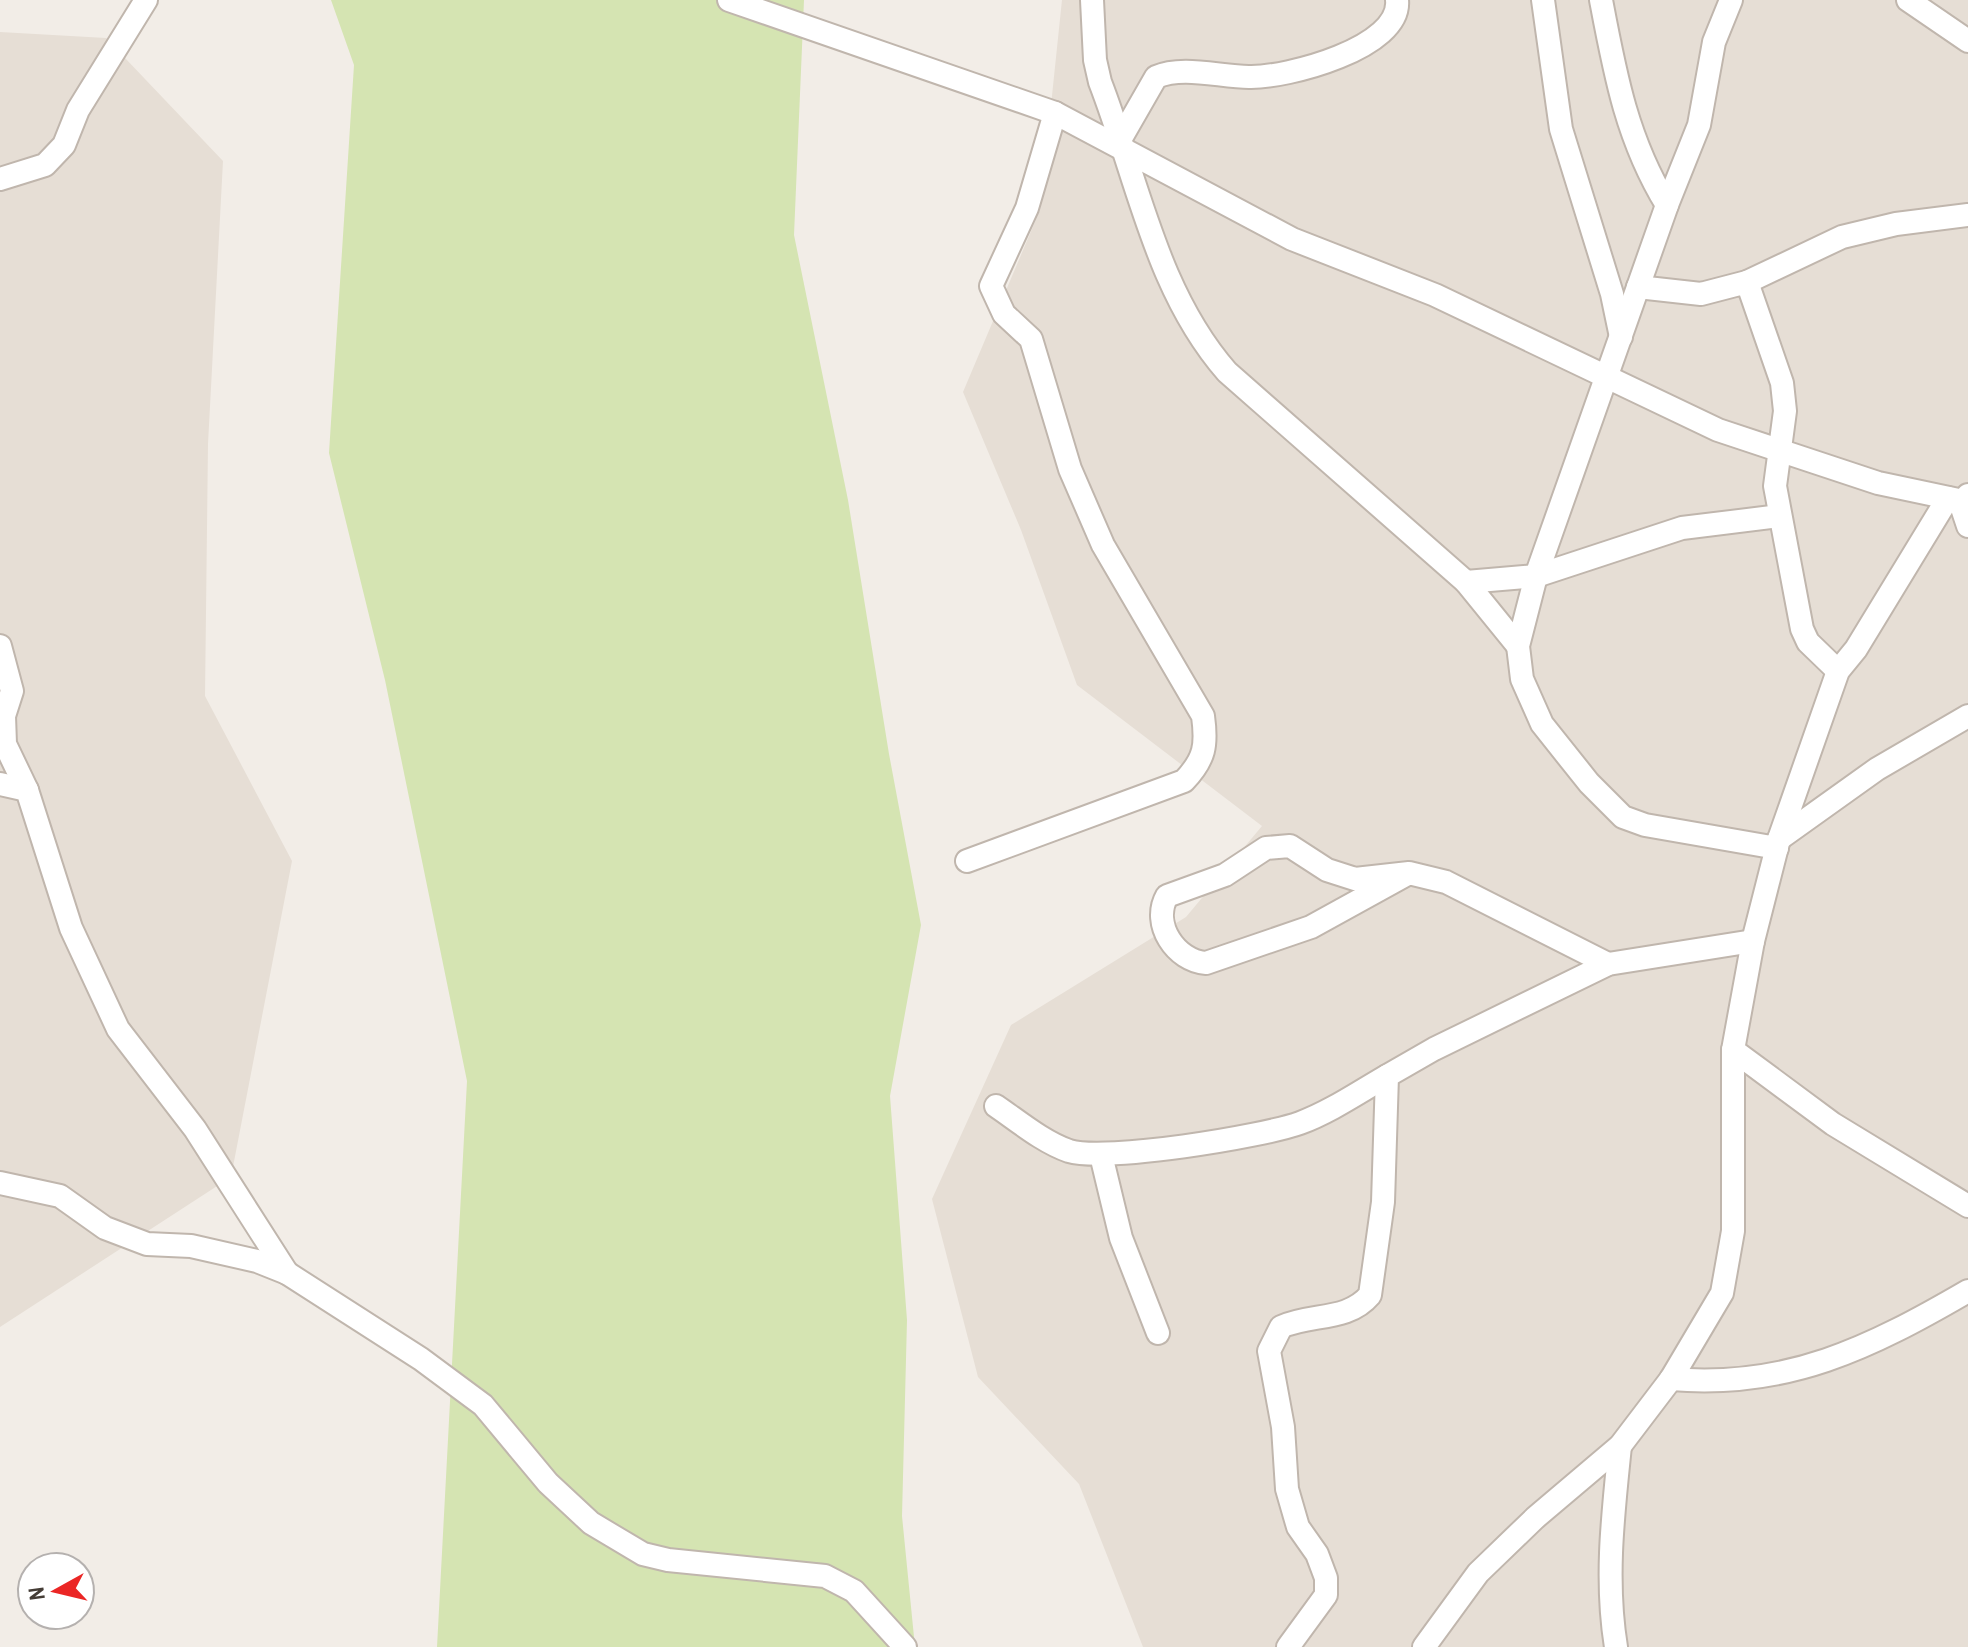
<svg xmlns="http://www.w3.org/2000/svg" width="1968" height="1647" font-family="'Archivo Narrow',sans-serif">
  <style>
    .residential { fill: #e6ded5 }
    .green { fill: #d5e4b2 }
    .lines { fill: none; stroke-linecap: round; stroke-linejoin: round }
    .street-casing { stroke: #c0b6ad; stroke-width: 26 }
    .street { stroke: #fff; stroke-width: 22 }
  </style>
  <rect width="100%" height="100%" fill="#f2ede7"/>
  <!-- residential -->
  <g class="residential">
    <path d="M1062,0H1968V1647H1143L1079,1484L978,1377L932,1199L1011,1025L1186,917L1262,826L1077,685L1021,530L963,392L1040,210Z"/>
    <path d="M0,32L106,38L223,161L208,444L205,696L292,861L231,1177L0,1327Z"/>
  </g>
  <!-- green -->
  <path class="green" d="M331,0H804L794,235L848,500L889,754L921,925L890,1096L907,1320L902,1516L915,1647H437L467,1081L385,680L329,453L354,65Z"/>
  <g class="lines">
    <defs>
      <g id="street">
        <path d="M729,0L1055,113L1292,239L1435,295L1718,430L1878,483L1968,502"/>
        <path d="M1092,0L1095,60L1100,82C1138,180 1156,291 1227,372L1466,582L1518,646"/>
        <path d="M1543,0L1561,129L1612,294L1621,337"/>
        <path d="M1601,0C1615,74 1627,140 1667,205"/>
        <path d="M1731,0L1714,42L1699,125L1667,205L1536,576L1518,646L1522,679L1542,724L1589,783L1623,817L1645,825L1777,848"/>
        <path d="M1908,0L1968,41"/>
        <path d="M1121,138L1156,77C1183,65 1220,77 1249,77C1286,78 1402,48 1397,0"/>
        <path d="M0,179L45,165L64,145L78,110L146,0"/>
        <path d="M1747,282L1842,237L1896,224L1968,215"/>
        <path d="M1638,287L1701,294L1747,282L1782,383L1785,411L1775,486L1802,629L1808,642L1838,671"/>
        <path d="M1968,495L1962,508L1968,526"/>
        <path d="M1466,582L1536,576L1682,528L1780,516"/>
        <path d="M0,646L12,691L4,716L5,744L27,790"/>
        <path d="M0,784L27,790L71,928L118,1029L195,1129L287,1273"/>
        <path d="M1779,839L1877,769L1968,716"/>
        <path d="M967,861L1184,781C1205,759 1207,745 1203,716L1103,545L1070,469L1031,339L1004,314L991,286L1027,208L1055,113"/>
        <path d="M1409,873L1311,927L1206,963C1176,961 1151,924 1167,896L1225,875L1266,848L1290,846L1327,870L1355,879L1409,873L1446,882L1608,964"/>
        <path d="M1733,1050L1833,1124L1968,1206"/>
        <path d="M996,1106C1018,1121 1043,1142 1069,1151C1106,1162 1261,1137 1300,1123C1330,1112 1359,1092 1387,1076"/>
        <path d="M1101,1155L1121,1238L1158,1333"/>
        <path d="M0,1183L60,1196L105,1228L147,1244L191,1246L257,1261L287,1273L421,1359L483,1405L548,1483L591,1523L643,1554L668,1560L825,1576L854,1591L905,1647"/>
        <path d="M1671,1379C1787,1389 1870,1348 1968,1291"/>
        <path d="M1288,1647L1326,1595V1578L1317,1554L1298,1527L1287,1489L1283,1427L1269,1351L1281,1327C1311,1313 1347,1322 1370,1295L1383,1202L1387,1076L1434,1049L1608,964L1753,941"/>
        <path d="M1424,1647L1478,1573L1535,1518L1620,1446L1671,1379L1722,1293L1733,1231V1050L1753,941L1779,839L1838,671L1856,649L1948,498"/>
        <path d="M1616,1647C1605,1580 1613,1514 1620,1446"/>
      </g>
    </defs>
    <!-- street casing -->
    <use href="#street" class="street-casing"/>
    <!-- street -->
    <use href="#street" class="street"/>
  </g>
  <!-- north arrow -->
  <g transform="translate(56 1591) rotate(262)"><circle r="38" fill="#ffffff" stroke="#b5b1af" stroke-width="2"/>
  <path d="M0-6L14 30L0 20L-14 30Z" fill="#eb2625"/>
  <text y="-12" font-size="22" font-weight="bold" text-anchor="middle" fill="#453d36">N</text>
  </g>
</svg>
